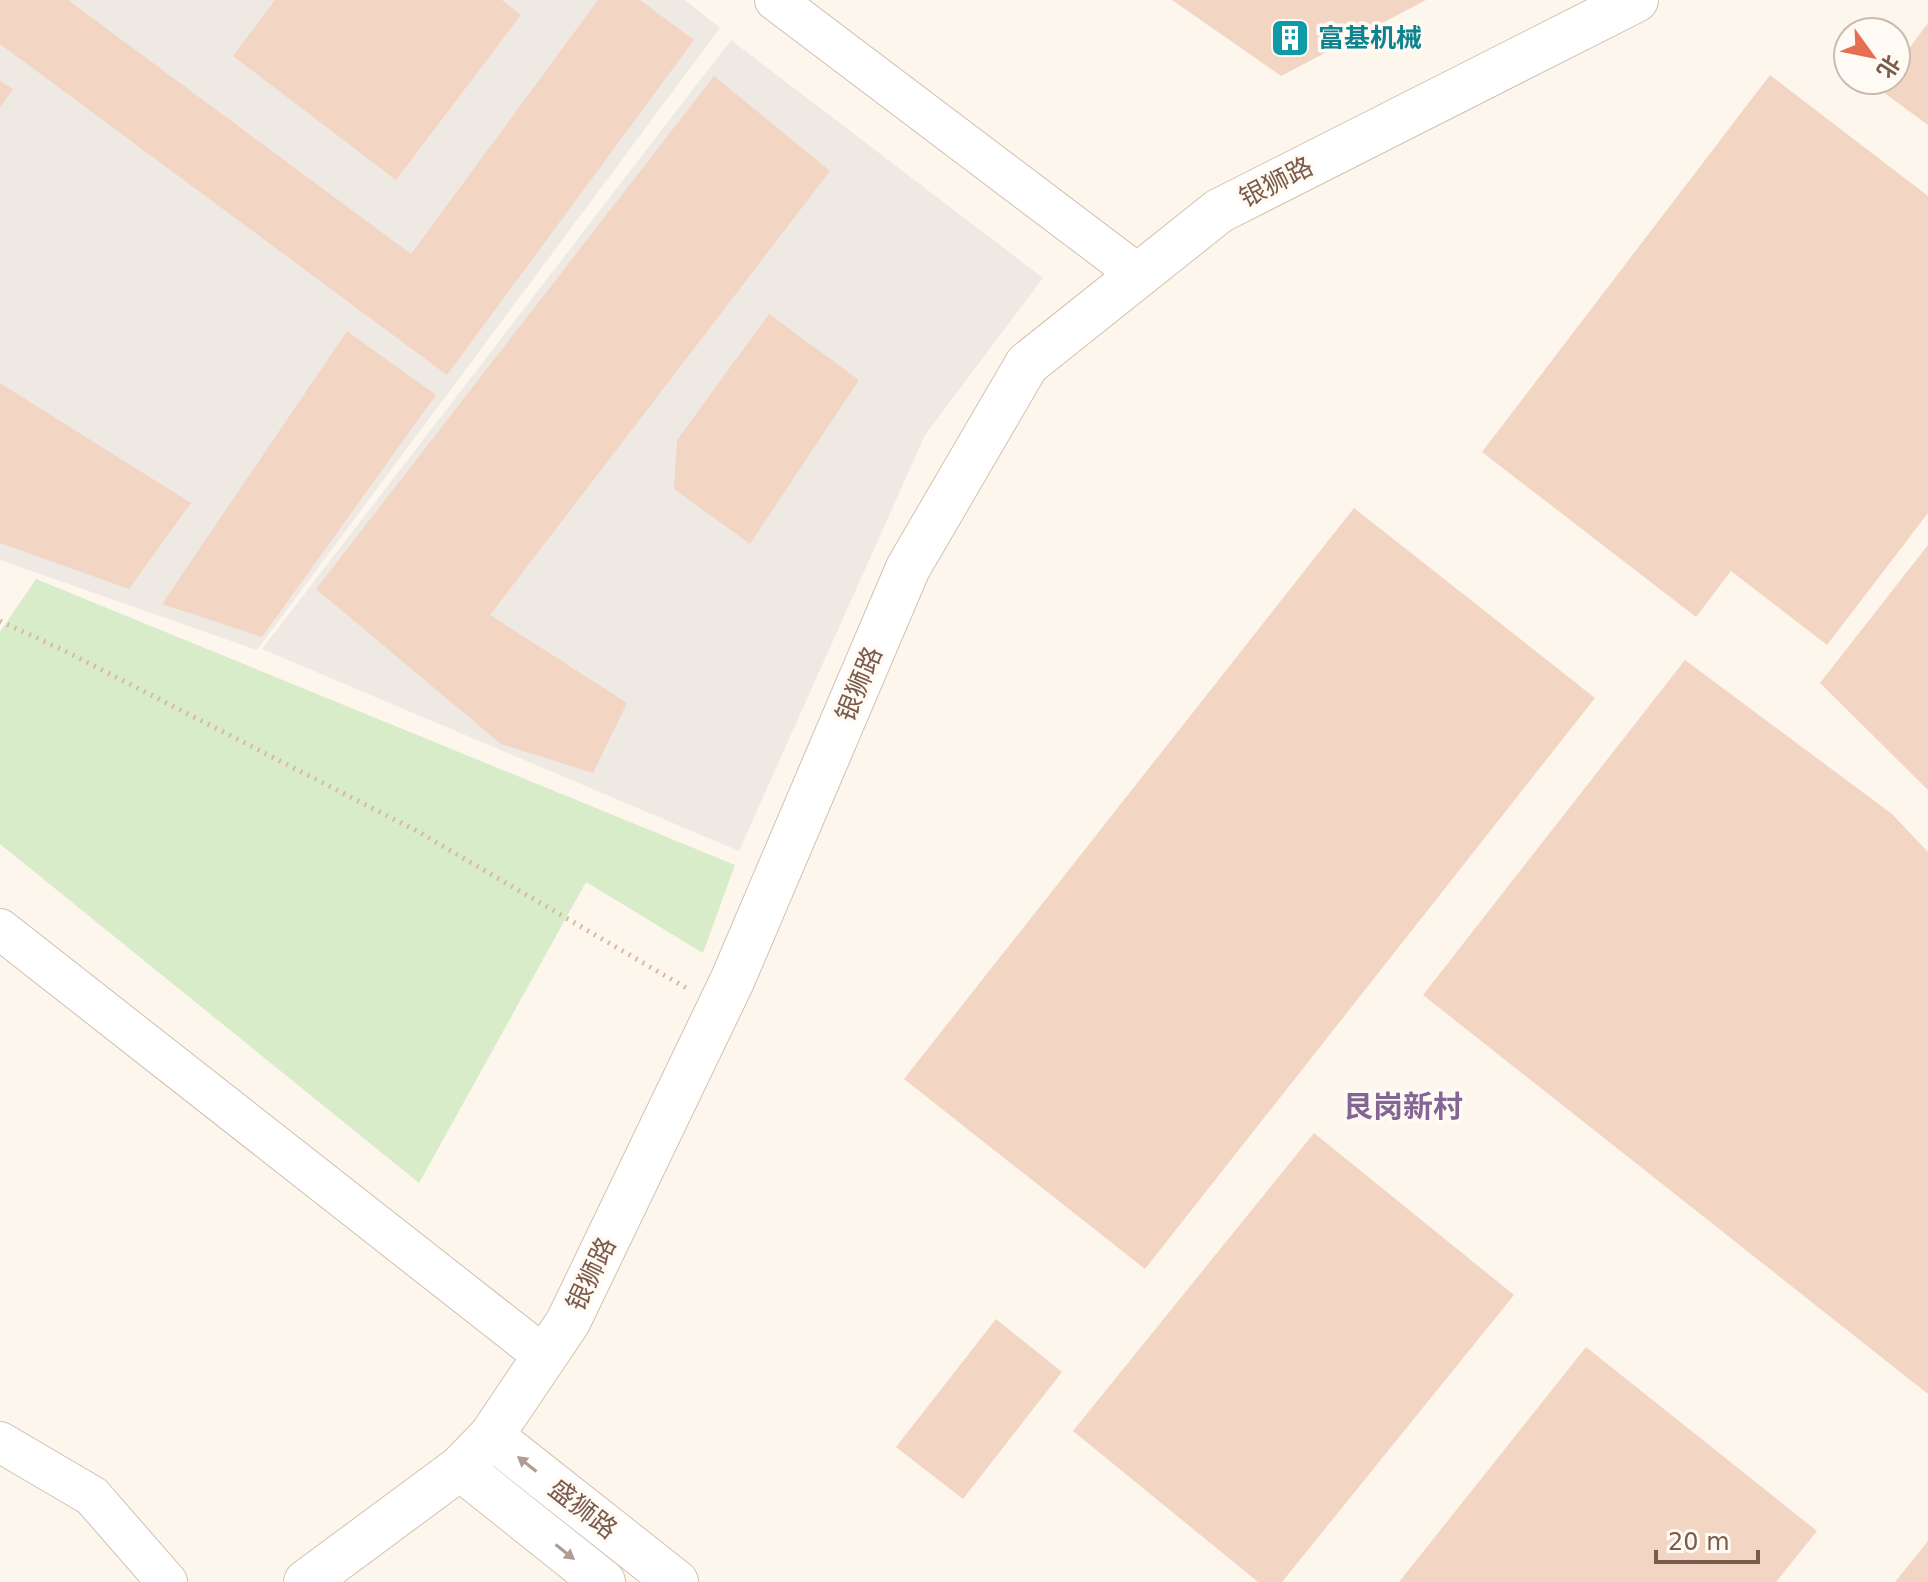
<svg xmlns="http://www.w3.org/2000/svg" width="1928" height="1582" font-family="'DejaVu Sans','Noto Sans SC',sans-serif">
  <style>
    .industrial { fill: #efe9e4 }
    .green { fill: #d8ecc9 }
    .building { fill: #f3d5c3 }
    .lines { fill: none; stroke-linecap: round; stroke-linejoin: round }
    .street-casing { stroke: #d1beb0; stroke-width: 42 }
    .secondary-casing { stroke: #d6c0b0; stroke-width: 46 }
    .path { stroke: #d9b8a5; stroke-width: 5; stroke-dasharray: 2 6; stroke-linecap: butt }
    .street { stroke: #fff; stroke-width: 40 }
    .secondary { stroke: #fff; stroke-width: 44 }
    .oneway { fill: #af9d94 }
    .labels { text-anchor: middle; stroke-width: 7; stroke-linejoin: round; paint-order: stroke }
    .culture-label { font-size: 26px; font-weight: bold; fill: #0d838f; stroke: #fffaf3; text-anchor: start }
    .street-label { font-size: 26px; fill: #7a5c4d; stroke: #fffaf3 }
    .quarter-label { font-size: 30px; font-weight: bold; fill: #846695; stroke: #fffaf3 }
  </style>
  <rect width="100%" height="100%" fill="#fdf6ec"/>
  <!-- industrial -->
  <g class="industrial">
    <path d="M0,0H685L720,28L257,650L0,560Z"/>
    <path d="M731,40L1043,278L925,435L739,851L262,649Z"/>
  </g>
  <!-- green -->
  <path class="green" d="M36,579L735,865L703,953L586,882L419,1183L0,844V632Z"/>
  <!-- building -->
  <g class="building">
    <path d="M0,0H68L411,254L598,0H640L694,40L447,375L0,44Z"/>
    <path d="M275,0H502L521,15L396,180L233,56Z"/>
    <path d="M1172,0H1426L1281,76Z"/>
    <path d="M1928,23V125L1879,89L1885,80H1896V66Z"/>
    <path d="M1770,75L1928,196V513L1827,645L1731,571L1696,617L1482,452Z"/>
    <path d="M714,76L830,171L490,615L627,703L593,773L501,744L316,589Z"/>
    <path d="M0,81L13,89L0,108Z"/>
    <path d="M769,314L859,380L750,544L674,489L677,440Z"/>
    <path d="M347,331L436,395L262,637L162,604Z"/>
    <path d="M0,383L191,503L129,589L0,543Z"/>
    <path d="M1354,508L1595,698L1145,1269L904,1079Z"/>
    <path d="M1928,545V790L1820,683Z"/>
    <path d="M1685,660L1892,814L1928,852V1394L1423,995Z"/>
    <path d="M1314,1133L1514,1295L1282,1582H1258L1073,1431Z"/>
    <path d="M996,1319L1062,1372L963,1499L896,1447Z"/>
    <path d="M1586,1347L1817,1531L1776,1582H1399Z"/>
    <path d="M1928,1541V1582H1895Z"/>
  </g>
  <g class="lines">
    <defs>
      <g id="street">
        <path d="M775,0L1139,275"/>
        <path d="M0,929L544,1356"/>
        <path d="M0,1442L92,1496L167,1582"/>
      </g>
      <g id="secondary">
        <path d="M491,1436L676,1582"/>
        <path d="M460,1468L603,1582"/>
        <path d="M306,1582L460,1468L491,1436L568,1322L732,981L908,568L1027,364L1219,211L1636,0"/>
      </g>
    </defs>
    <!-- street casing -->
    <use href="#street" class="street-casing"/>
    <!-- secondary casing -->
    <use href="#secondary" class="secondary-casing"/>
    <!-- path -->
    <path class="path" d="M0,621L63,650L415,830L688,989"/>
    <!-- street -->
    <use href="#street" class="street"/>
    <!-- secondary -->
    <use href="#secondary" class="secondary"/>
  </g>
  <!-- one-way arrows -->
  <defs><path id="oneway-solid" d="M-6-.8H1V-3.2L6.5 0L1 3.2V.8H-6Z" transform="scale(2)"/></defs>
  <g class="oneway">
    <use href="#oneway-solid" transform="translate(527 1464) rotate(-142)"/>
    <use href="#oneway-solid" transform="translate(565 1552) rotate(38)"/>
  </g>
  <!-- icons -->
  <defs>
    <symbol id="building-square" viewBox="-11 -11 22 22"><rect x="-9" y="-9" width="18" height="18" rx="4" fill="#0f9aa8" stroke="#fffaf3"/><path d="M-4-6H4V6H1V3H-1V6H-4ZM-2.5-4.3h1.7v1.8h-1.7ZM.8-4.3h1.7v1.8H.8ZM-2.5-1h1.7V.8h-1.7ZM.8-1h1.7V.8H.8Z" fill="#fff"/></symbol>
  </defs>
  <g fill-rule="evenodd">
    <use href="#building-square" x="1268" y="16" width="44" height="44"/>
  </g>
  <g class="labels">
    <!-- culture labels -->
    <g class="culture-label">
      <text x="1318" y="47">富基机械</text>
    </g>
    <!-- street labels -->
    <g class="street-label">
      <text transform="translate(1276 182) rotate(-27)" y="9">银狮路</text>
      <text transform="translate(859 684) rotate(-67)" y="9">银狮路</text>
      <text transform="translate(591 1274) rotate(-64)" y="9">银狮路</text>
      <text transform="translate(583 1509) rotate(38)" y="9">盛狮路</text>
    </g>
    <!-- quarter labels -->
    <g class="quarter-label">
      <text x="1403" y="1117">艮岗新村</text>
    </g>
  </g>
  <!-- north arrow -->
  <g transform="translate(1872 56) rotate(123)"><circle r="38" fill="#fffaf3" stroke="#cabbb1" stroke-width="2"/>
  <path d="M0-6L14 30L0 20L-14 30Z" fill="#e76f51"/>
  <text y="-12" font-size="22" font-weight="bold" text-anchor="middle" fill="#7a5c4d">北</text>
  </g>
  <!-- scale -->
  <path d="M1656 1550v12h102v-12" fill="none" stroke="#7a5c4d" stroke-width="4"/>
  <text x="1668" y="1550" font-size="24" fill="#7a5c4d" stroke="#fffaf3" stroke-width="6" paint-order="stroke">20 m</text>
</svg>
